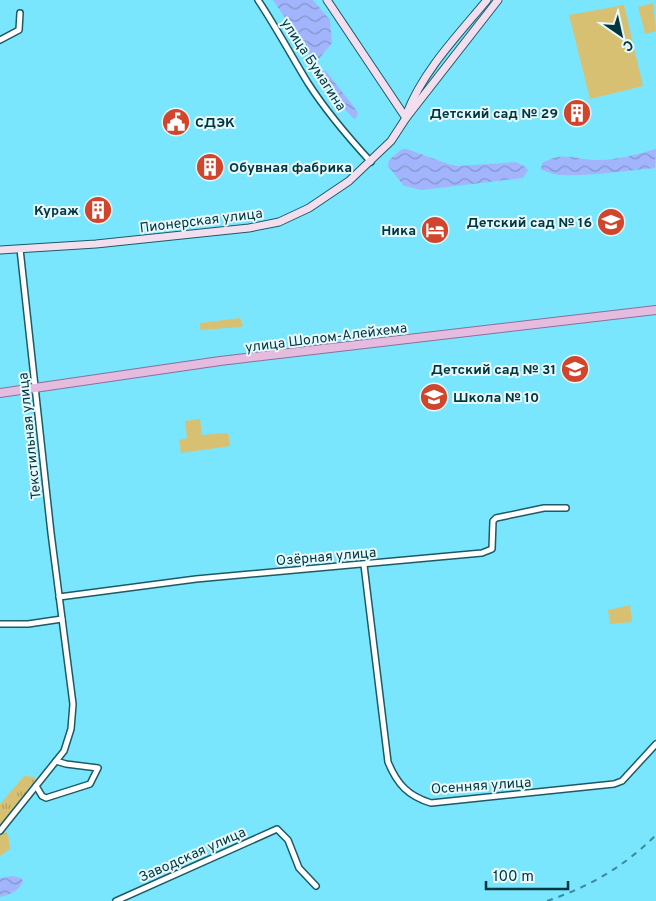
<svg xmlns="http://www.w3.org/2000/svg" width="656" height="901" font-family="Overpass,sans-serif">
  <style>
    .grass { fill: url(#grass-tufts) }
    .park { fill: #d8c072 }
    .water { fill: url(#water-waves) }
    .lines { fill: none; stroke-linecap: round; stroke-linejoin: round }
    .street-casing { stroke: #1e5a65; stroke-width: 8 }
    .secondary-casing { stroke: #1e5a65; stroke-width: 9 }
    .primary-casing { stroke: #8a7099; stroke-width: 10 }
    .street { stroke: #fff; stroke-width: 5 }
    .secondary { stroke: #f2deef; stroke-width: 7 }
    .primary { stroke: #e5bcdf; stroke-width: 8 }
    .rail { stroke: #3b8a9a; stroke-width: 2; stroke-dasharray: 6 6; stroke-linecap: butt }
    .labels { text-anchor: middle; stroke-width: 4; stroke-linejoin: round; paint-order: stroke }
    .street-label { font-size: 14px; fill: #02363f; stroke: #e6f9fd }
    .poi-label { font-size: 14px; font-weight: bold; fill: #02363f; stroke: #e6f9fd; text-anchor: end }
  </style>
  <defs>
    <pattern id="grass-tufts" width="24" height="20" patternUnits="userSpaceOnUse" patternTransform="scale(1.25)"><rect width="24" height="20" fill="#d8c072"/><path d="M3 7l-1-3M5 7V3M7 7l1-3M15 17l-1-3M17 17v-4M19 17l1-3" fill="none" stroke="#ad9d5f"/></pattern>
    <pattern id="water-waves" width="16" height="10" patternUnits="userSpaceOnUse" patternTransform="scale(1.25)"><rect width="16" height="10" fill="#a2b5fc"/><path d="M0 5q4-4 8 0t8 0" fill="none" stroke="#8294cd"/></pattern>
  </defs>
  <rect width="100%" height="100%" fill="#79e6fd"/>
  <!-- grass -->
  <g class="grass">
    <path d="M24,776L35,777V780L0,826V804Z"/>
    <path d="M4,832L8,834L10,849L0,856V836Z"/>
  </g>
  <!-- park -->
  <g class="park">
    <path d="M653,3L656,31L645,34L638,7Z"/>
    <path d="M624,5L643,86L590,99L569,15Z"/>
    <path d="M240,318L243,326L240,327L200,330V323Z"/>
    <path d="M200,419L202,435L228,433L230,446L181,453L179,440L187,438L185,421Z"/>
    <path d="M630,605L632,622L610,624L608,610Z"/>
  </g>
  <!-- water -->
  <g class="water">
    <path d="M273,0H313L330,20L332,43L317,61L321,68L319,69Z"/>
    <path d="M325,70L354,107L358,113L356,118L354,119C345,109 322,86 322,73Z"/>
    <path d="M402,149H407L448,164L458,166L516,162L524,166L528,170L523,178L422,190L404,186L388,166L389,160Z"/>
    <path d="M656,149L655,168C623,171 592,176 560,175C554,175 548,171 541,170L542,163C563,151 574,159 595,160C614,161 638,154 656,149Z"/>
    <path d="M12,876L21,878L23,881C18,892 11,894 0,897V878Z"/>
  </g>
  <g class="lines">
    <defs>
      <g id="street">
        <path d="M258,0C276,27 291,55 308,83C326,111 348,137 371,162"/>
        <path d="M0,40L19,30L20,13"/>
        <path d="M364,565L388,762C397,784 408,796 431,803L614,784L622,781L656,744"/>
        <path d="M59,597L196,579L482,553L492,549L493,521L496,518L544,508H566"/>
        <path d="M0,624H28L62,619"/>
        <path d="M36,786L42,796L46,798L90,784L98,768L66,764L56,761"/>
        <path d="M0,831L64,751L71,729L73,704L51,533L20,249"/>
        <path d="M116,901L277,829L288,840L299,868L316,886"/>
      </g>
      <g id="secondary">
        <path d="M327,0L406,118"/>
        <path d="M407,113C423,71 458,35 487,0"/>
        <path d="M0,250L96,244L249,228L279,222L309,208L349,181L391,141L406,118L498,0"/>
      </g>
      <path id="primary" d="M0,393L220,361L656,310"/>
    </defs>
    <!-- street casing -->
    <use href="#street" class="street-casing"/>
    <!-- secondary casing -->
    <use href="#secondary" class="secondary-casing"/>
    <!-- primary casing -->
    <use href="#primary" class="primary-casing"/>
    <!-- street -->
    <use href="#street" class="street"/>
    <!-- secondary -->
    <use href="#secondary" class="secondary"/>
    <!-- primary -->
    <use href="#primary" class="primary"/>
    <!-- rail -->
    <path class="rail" d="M547,901C589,887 625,866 656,835"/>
  </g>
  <!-- icons -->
  <defs>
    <symbol id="building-disc" viewBox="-11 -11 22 22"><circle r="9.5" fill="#d0452b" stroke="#e6f9fd"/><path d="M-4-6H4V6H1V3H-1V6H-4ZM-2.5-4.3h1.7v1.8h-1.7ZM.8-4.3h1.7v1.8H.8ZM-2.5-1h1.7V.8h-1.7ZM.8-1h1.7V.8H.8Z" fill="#fff"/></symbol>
    <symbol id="civic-disc" viewBox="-11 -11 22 22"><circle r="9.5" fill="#d0452b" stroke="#e6f9fd"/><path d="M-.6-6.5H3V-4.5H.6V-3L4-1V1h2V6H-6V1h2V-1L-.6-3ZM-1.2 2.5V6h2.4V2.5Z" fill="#fff"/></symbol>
    <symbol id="school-disc" viewBox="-11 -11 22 22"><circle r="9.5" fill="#d0452b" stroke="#e6f9fd"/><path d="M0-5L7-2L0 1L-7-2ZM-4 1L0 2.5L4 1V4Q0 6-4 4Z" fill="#fff"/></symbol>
    <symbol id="hotel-disc" viewBox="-11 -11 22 22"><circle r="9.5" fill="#d0452b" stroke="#e6f9fd"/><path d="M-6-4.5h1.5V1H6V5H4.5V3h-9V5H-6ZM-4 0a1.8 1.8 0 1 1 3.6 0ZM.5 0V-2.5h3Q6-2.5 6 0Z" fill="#fff"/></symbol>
  </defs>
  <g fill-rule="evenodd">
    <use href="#building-disc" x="561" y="97" width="32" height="32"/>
    <use href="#civic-disc" x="160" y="106" width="32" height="32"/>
    <use href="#building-disc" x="194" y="151" width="32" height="32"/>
    <use href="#building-disc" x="82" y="194" width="32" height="32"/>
    <use href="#school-disc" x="595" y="206" width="32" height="32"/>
    <use href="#hotel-disc" x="419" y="214" width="32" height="32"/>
    <use href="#school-disc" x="559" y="353" width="32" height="32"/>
    <use href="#school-disc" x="418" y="381" width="32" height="32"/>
  </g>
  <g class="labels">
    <!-- street labels -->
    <g class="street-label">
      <text transform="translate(314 64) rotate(57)" y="5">улица Бумагина</text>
      <text transform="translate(201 220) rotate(-7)" y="5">Пионерская улица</text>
      <text transform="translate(326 337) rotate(-7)" y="5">улица Шолом-Алейхема</text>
      <text transform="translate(29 436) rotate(-96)" y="5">Текстильная улица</text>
      <text transform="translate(326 556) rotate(-5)" y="5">Озёрная улица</text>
      <text transform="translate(481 785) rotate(-4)" y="5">Осенняя улица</text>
      <text transform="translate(192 854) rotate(-24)" y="5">Заводская улица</text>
    </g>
    <!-- poi labels -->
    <g class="poi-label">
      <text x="558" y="118">Детский сад № 29</text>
      <text x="195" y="127" text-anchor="start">СДЭК</text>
      <text x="229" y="172" text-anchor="start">Обувная фабрика</text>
      <text x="79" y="215">Кураж</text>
      <text x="592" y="227">Детский сад № 16</text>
      <text x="416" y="235">Ника</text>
      <text x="556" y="374">Детский сад № 31</text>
      <text x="453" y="402" text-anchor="start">Школа № 10</text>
    </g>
  </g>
  <!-- north arrow -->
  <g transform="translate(621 35) rotate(146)" stroke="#e6f9fd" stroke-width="4" paint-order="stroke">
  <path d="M0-4L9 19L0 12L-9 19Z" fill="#02363f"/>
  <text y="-8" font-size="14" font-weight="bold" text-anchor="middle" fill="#02363f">С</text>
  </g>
  <!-- scale -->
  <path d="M486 881v8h82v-8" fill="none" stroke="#02363f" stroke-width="2.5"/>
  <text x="493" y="881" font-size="15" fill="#02363f" stroke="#e6f9fd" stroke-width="4" paint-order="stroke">100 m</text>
</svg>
